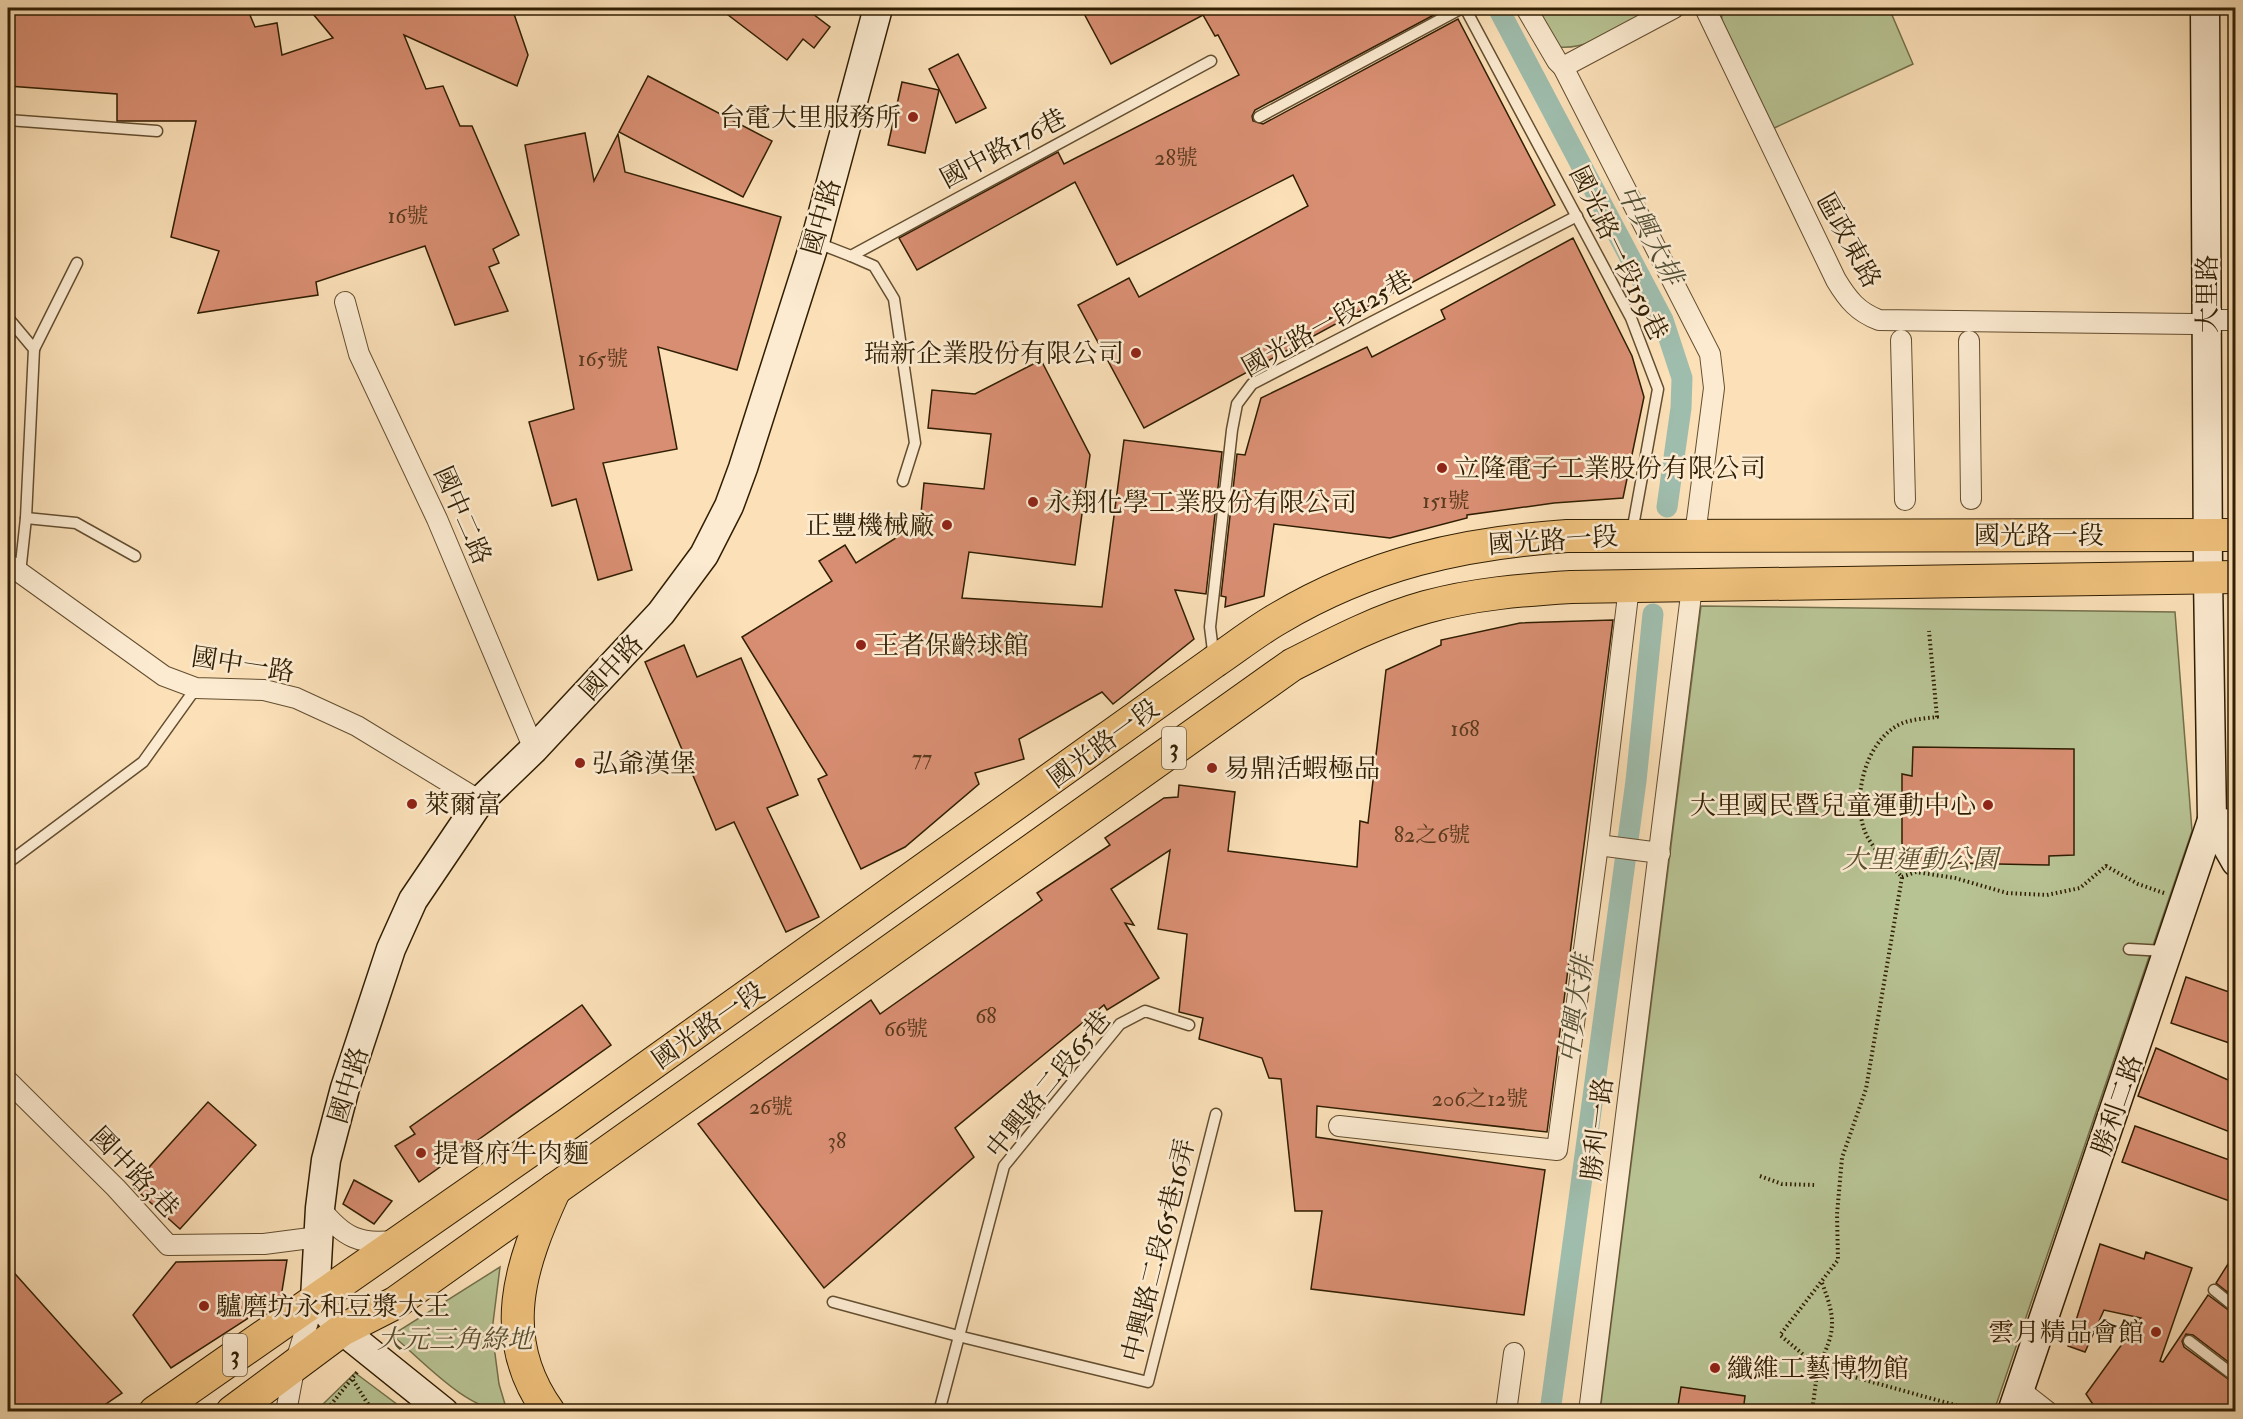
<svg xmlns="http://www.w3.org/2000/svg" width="2243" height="1419" font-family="'IM FELL Double Pica','Noto Serif TC',serif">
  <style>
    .green { fill: #b8c394; stroke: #74704b; stroke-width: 1.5 }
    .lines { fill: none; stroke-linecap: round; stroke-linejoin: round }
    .canal { stroke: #9fbdad; stroke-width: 21 }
    .building { fill: #d88e72; stroke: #301e02; stroke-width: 1.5 }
    .lane-casing { stroke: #634e30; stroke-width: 13 }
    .street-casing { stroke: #634e30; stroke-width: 22 }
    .secondary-casing { stroke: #301e02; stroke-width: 31 }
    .primary-casing { stroke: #301e02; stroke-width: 34 }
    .path { stroke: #301e02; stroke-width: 4; stroke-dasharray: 1.5 3; stroke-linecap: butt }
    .lane { stroke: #fcebd1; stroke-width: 10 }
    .street { stroke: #fcebd1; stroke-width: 20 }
    .secondary { stroke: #fcebd1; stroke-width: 28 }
    .primary { stroke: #eec07c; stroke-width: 32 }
    .poi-dot { fill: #8f2418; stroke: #fcebd1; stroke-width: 2 }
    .labels { text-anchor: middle; stroke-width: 5; stroke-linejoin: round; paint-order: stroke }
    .number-label { font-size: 22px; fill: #5a3a1e }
    .shield { fill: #fcebd1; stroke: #6d5c40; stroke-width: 1.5 }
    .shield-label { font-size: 24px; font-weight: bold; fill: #301e02 }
    .poi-label { font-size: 26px; fill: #301e02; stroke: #fcebd1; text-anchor: start }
    .street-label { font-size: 26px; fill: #301e02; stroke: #fcebd1 }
    .park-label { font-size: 26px; font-style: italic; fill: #59502e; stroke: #fcebd1 }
    .water-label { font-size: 27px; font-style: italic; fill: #514e35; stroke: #fcebd1 }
  </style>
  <rect width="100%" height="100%" fill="#fbe0b8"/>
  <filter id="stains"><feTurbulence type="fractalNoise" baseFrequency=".00333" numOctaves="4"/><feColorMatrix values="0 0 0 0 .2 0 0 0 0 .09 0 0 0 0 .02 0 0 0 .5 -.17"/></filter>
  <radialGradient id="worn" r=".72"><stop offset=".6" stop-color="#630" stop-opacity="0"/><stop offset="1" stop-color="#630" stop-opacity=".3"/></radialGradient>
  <!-- green -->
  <g class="green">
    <path d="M1535,8H1656C1626,23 1592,51 1557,47Z"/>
    <path d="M1721,8H1889L1913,64L1772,129L1722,20Z"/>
    <path d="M1701,606L2175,612L2192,831L1994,1411L1600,1412Z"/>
    <path d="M500,1267L492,1331L499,1384L507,1411C468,1412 422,1360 392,1335Z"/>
    <path d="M355,1373L358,1375L406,1411H321L322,1405Z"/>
  </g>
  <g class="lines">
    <!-- canal -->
    <g class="canal">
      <path d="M1498,8L1663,320L1682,378L1681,408L1667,507"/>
      <path d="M1550,1412L1636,781L1653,614"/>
    </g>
  </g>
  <!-- building -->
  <g class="building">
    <path d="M8,8H247L255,27L277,23L282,55L333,38L308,8H512L528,55L517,86L404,35L426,89L443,86L460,126H472L519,235L493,249L499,263L489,267L508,311L455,325L425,246L316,282L318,295L198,313L219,251L171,237L196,121H117V94L8,86Z"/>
    <path d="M719,8H805L830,27L814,48L803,39L787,60Z"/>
    <path d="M1081,8H1447L1255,110L1252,116L1253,121L1263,124L1458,19L1555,205L1144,428L1078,305L1129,278L1139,297L1308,206L1293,175L1117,265L1075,182L917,270L899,238L1058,152L1064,164L1239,75L1218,35L1215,36L1203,15L1111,64Z"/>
    <path d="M958,54L986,108L956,123L929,69Z"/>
    <path d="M648,76L772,141L743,197L619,132Z"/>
    <path d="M902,82L939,90L925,153L888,145Z"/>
    <path d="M585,133L594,181L618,134L625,172L781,217L737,370L658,347L677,449L603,463L632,570L598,580L576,499L552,506L529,422L574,409L525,145Z"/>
    <path d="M1573,238L1632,356L1644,397L1623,498L1554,503L1467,515V518L1390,538L1274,524L1264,596L1225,607L1226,597L1221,596L1237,454L1245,455L1261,398L1367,347L1372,357L1445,319L1441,310Z"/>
    <path d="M1041,360L1090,455L1075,565L969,552L962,598L1102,607L1124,440L1222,452L1206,594L1175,590L1194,639L1113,704L1102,692L1019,739L1024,759L975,773L979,784L905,847L861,869L818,779L827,775L742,637L832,581L819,561L845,545L856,563L920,523L924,483L984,489L991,434L928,428L932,390L975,394Z"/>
    <path d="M1613,620L1547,1132L1317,1106L1316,1137L1545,1170L1524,1315L1311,1289L1322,1211H1295L1281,1079L1269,1078L1262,1058L1199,1039L1203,1018L1179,1012L1187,934L1158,929L1170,850L1111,889L1134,925L1125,923L1159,978L1107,1010L1104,1005L955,1128L974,1157L824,1288L698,1124L871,1000L880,1014L1042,900L1037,893L1110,845L1105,838L1164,798L1178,797L1179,785L1235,792L1228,851L1357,867L1360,821L1368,823L1386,670L1441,645V640L1520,623Z"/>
    <path d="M684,645L697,677L741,658L798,795L767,808L819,917L786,932L734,822L716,830L645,662Z"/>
    <path d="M1913,747L2074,749V855L2049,856V865L1902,862V774L1912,776Z"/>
    <path d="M2186,977L2235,994V1045L2171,1023Z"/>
    <path d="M582,1005L611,1045L419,1182L395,1146L415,1134L410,1127Z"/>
    <path d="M2156,1048L2235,1083V1134L2138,1096Z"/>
    <path d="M208,1102L256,1145L180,1229L132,1186Z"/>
    <path d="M2135,1126L2235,1162V1203L2122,1162Z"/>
    <path d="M354,1180L392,1201L374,1224L343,1204Z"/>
    <path d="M2100,1244L2144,1259L2146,1252L2192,1268L2160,1361L2163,1362L2208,1295L2235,1315V1367L2193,1335L2186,1334L2182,1341L2184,1347L2235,1384V1412H2098L2086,1394L2141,1318L2104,1310L2085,1352L2068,1346Z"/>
    <path d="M2235,1253V1298L2216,1283Z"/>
    <path d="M287,1260L281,1297L171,1368L133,1315L176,1262Z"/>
    <path d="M8,1266L122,1393L94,1412H8Z"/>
    <path d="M1681,1387L1745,1396L1743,1412H1677Z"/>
  </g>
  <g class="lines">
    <defs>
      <g id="lane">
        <path d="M1465,8L1631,318L1658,389L1632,532"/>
        <path d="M1259,117L1462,8"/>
        <path d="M8,120L157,131"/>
        <path d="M815,242L851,256L1211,61"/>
        <path d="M851,256L874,266L894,299L915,443L903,481"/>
        <path d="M8,318L34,349L26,518L20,573"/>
        <path d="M34,349L77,263"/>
        <path d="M26,518L76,523L135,556"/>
        <path d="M1214,659L1210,627L1232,430L1237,404L1252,384L1577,216"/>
        <path d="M8,854L13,859L143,762L196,688"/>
        <path d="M2129,949L2165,951"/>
        <path d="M2214,1290L2236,1308"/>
        <path d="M833,1302L958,1336L1148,1382L1216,1114"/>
        <path d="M2189,1341L2236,1377"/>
        <path d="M939,1412L1004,1166L1120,1024L1145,1011L1189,1025"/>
      </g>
      <g id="street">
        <path d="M1526,8L1557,61L1563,67L1710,354L1714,388L1695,535"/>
        <path d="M1705,8L1836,280C1848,300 1858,312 1879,320L2194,324L2207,320H2236"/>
        <path d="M1563,67L1674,8"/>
        <path d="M345,302L359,354L437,519L534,749"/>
        <path d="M1901,340L1905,500"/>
        <path d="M1969,341L1971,499"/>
        <path d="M8,564L164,676L196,688L264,690L296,698L357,726L480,801"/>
        <path d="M2212,820L2236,819"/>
        <path d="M1598,845L1660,853"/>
        <path d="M8,1081L116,1188L168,1245L264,1244L318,1237"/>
        <path d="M1339,1126L1557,1150L1598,845L1629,587"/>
        <path d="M320,1208C343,1237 360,1246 397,1240"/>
        <path d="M2020,1390L2048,1412"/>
        <path d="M286,1412L295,1364L314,1302"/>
        <path d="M1506,1412L1514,1353"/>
        <path d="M1589,1412L1692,587"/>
      </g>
      <g id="secondary">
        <path d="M2205,8L2208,577L2212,820L2236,862"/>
        <path d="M444,1412L342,1330L315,1299L320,1208L326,1160L345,1088L391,949L413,900L480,801L534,749L661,613L704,555L729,506L743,468L815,242L878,8"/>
        <path d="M2012,1412L2212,820"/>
      </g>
      <g id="primary">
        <path d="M155,1412L568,1124L1214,662C1235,648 1256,631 1279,618C1370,564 1462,543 1567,536L2236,535"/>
        <path d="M232,1412L342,1330L395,1303L1292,665C1335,643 1379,620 1426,607C1473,594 1522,590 1571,587L2236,577"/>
        <path d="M549,1412C495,1337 520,1265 555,1189"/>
      </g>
    </defs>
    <!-- lane casing -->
    <use href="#lane" class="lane-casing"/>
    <!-- street casing -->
    <use href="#street" class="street-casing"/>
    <!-- secondary casing -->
    <use href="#secondary" class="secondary-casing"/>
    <!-- primary casing -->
    <use href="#primary" class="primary-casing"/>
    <!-- path -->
    <g class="path">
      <path d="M1902,877L1916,872L1955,878L2007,893L2047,895L2080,888L2106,866L2138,884L2164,893"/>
      <path d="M1760,1176L1782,1184L1815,1185"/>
      <path d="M1822,1283C1836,1319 1836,1331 1818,1367L1780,1335L1838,1260L1837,1214L1842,1158L1866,1089L1902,877C1888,862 1869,847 1863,826C1854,794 1865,749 1892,729C1905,719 1922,719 1937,717L1929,631"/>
      <path d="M353,1380L373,1412"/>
      <path d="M325,1412L358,1371"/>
      <path d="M1817,1412L1813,1404L1818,1367L1980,1412"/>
    </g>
    <!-- lane -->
    <use href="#lane" class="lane"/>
    <!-- street -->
    <use href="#street" class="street"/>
    <!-- secondary -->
    <use href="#secondary" class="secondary"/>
    <!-- primary -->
    <use href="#primary" class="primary"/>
  </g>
  <!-- markers -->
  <g class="poi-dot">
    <circle cx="913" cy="117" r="6"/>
    <circle cx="1136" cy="353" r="6"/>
    <circle cx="1442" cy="468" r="6"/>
    <circle cx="1033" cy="502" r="6"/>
    <circle cx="947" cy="525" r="6"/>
    <circle cx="861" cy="645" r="6"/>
    <circle cx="580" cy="763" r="6"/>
    <circle cx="1212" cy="768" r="6"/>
    <circle cx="412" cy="804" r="6"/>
    <circle cx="1988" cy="805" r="6"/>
    <circle cx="421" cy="1153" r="6"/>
    <circle cx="204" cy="1306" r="6"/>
    <circle cx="2156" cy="1332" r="6"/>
    <circle cx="1715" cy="1368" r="6"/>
  </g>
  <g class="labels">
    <!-- number labels -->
    <g class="number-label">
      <text x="1176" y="165">28號</text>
      <text x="408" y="223">16號</text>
      <text x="603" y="366">165號</text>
      <text x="1446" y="508">151號</text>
      <text x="1465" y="736">168</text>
      <text x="922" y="765">77</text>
      <text x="1432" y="842">82之6號</text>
      <text x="986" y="1023">68</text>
      <text x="906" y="1036">66號</text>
      <text x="1480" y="1106">206之12號</text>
      <text x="771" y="1114">26號</text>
      <text x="837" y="1148">38</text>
    </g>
    <!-- shield labels -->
    <g class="shield">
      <rect x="1162" y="727" width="24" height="42" rx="4.5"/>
      <rect x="223" y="1334" width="24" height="42" rx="4.5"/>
    </g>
    <g class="shield-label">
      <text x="1174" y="756">3</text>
      <text x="235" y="1363">3</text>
    </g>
    <!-- poi labels -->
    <g class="poi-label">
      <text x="901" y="126" text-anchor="end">台電大里服務所</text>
      <text x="1124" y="362" text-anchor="end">瑞新企業股份有限公司</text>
      <text x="1454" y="477">立隆電子工業股份有限公司</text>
      <text x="1045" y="511">永翔化學工業股份有限公司</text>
      <text x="935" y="534" text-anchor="end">正豐機械廠</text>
      <text x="873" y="654">王者保齡球館</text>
      <text x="592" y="772">弘爺漢堡</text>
      <text x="1224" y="777">易鼎活蝦極品</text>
      <text x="424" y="813">萊爾富</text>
      <text x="1976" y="814" text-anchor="end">大里國民暨兒童運動中心</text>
      <text x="433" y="1162">提督府牛肉麵</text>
      <text x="216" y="1315">驢磨坊永和豆漿大王</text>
      <text x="2144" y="1341" text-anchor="end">雲月精品會館</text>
      <text x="1727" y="1377">纖維工藝博物館</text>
    </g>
    <!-- street labels -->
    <g class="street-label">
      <text transform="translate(1003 148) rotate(-28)" y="9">國中路176巷</text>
      <text transform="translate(821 217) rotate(-74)" y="9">國中路</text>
      <text transform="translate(1849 240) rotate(61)" y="9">區政東路</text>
      <text transform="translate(1619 253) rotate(64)" y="9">國光路一段159巷</text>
      <text transform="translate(2207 294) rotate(-90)" y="9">大里路</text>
      <text transform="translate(1327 323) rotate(-29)" y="9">國光路一段125巷</text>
      <text transform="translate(463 515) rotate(66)" y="9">國中二路</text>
      <text x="2039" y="544">國光路一段</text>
      <text transform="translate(1553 540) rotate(-4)" y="9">國光路一段</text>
      <text transform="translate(243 664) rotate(9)" y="9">國中一路</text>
      <text transform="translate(611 667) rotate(-47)" y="9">國中路</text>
      <text transform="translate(1103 743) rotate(-36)" y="9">國光路一段</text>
      <text transform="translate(708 1025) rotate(-35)" y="9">國光路一段</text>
      <text transform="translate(1048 1084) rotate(-51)" y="9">中興路二段65巷</text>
      <text transform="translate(348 1085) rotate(-73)" y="9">國中路</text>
      <text transform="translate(2117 1105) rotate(-71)" y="9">勝利二路</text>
      <text transform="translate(1597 1129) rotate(-83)" y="9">勝利一路</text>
      <text transform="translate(135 1172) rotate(46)" y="9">國中路3巷</text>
      <text transform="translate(1158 1250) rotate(-76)" y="9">中興路二段65巷16弄</text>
    </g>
    <!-- park labels -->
    <g class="park-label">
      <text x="1920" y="868">大里運動公園</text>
      <text x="455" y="1348">大元三角綠地</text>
    </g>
    <!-- water labels -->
    <g class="water-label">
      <text transform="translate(1650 235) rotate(62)" y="9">中興大排</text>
      <text transform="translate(1576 1009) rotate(-82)" y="9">中興大排</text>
    </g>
  </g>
  <!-- margin -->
  <rect width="2243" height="1419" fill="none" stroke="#fbe0b8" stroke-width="30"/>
  <rect x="9" y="9" width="2225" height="1401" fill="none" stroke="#301e02" stroke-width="3"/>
  <rect x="15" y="15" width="2213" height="1389" fill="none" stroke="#301e02" stroke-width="1.5"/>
  <rect width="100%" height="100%" filter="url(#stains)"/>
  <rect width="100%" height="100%" fill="url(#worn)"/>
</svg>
